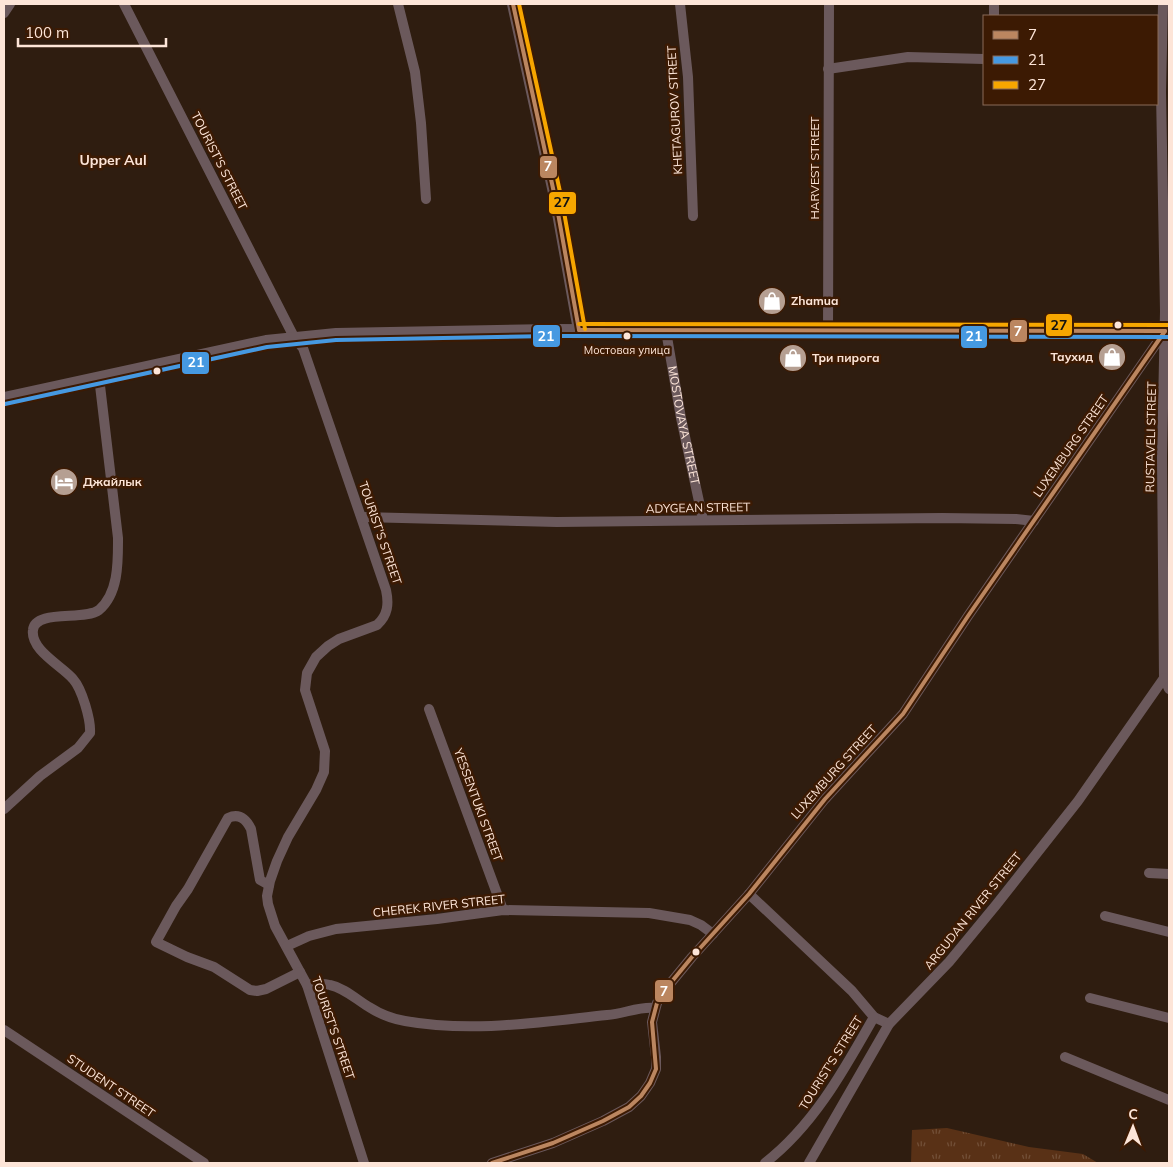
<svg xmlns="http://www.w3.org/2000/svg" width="1173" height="1167" font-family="Mulish,sans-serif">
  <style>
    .grass { fill: url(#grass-tufts) }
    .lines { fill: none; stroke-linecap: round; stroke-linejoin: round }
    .minor { stroke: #6b595c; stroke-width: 10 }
    .tertiary { stroke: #6b595c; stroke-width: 12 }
    .bus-1-casing { stroke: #3c1a03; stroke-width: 8 }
    .bus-2-casing { stroke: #3c1a03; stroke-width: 8 }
    .bus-3-casing { stroke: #3c1a03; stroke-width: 8 }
    .bus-1 { stroke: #bb8660; stroke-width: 4 }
    .bus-2 { stroke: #4699e1; stroke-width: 4 }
    .bus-3 { stroke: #f7a600; stroke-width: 4 }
    .bus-dot { fill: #fde5d8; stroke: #3c1a03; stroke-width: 2 }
    .labels { text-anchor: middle; stroke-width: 5; stroke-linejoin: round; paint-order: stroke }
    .bus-label { font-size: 11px; fill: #fde5d8; stroke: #3c1a03 }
    .street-label { font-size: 12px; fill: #fde5d8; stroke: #3c1a03 }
    .poi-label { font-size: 12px; font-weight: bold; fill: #fde5d8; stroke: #3c1a03; text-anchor: start }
    .neighbourhood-label { font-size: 14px; font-weight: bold; fill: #fde5d8; stroke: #3c1a03 }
    .line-badge { stroke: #3c1a03; stroke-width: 2 }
    .badge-label { font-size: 14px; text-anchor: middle; font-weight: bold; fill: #fff }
    .pale-badge-label { font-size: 14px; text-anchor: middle; font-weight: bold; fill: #111 }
  </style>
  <defs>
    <pattern id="grass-tufts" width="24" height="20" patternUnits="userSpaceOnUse" patternTransform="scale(1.25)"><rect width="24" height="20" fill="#593116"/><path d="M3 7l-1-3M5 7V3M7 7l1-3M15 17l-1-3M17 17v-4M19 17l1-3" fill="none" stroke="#724f37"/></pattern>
  </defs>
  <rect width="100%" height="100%" fill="#2f1d10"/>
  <!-- grass -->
  <path class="grass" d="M947,1128L1029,1147L1083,1154L1098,1163H911L912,1130Z"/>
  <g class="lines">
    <!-- minor -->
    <g class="minor">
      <path d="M124,4L294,337L303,348L386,590C389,604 388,615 377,625L339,639L328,646L316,657L307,673L305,690L325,751L324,772L316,790L288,837L277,861L270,881L267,896L268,904L275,926L307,985L364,1163"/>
      <path d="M398,4L415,72L421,123L426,199"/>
      <path d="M680,4L688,77L693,216"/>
      <path d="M994,4V16"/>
      <path d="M1163,4L1161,92L1165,311L1162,457L1164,678L1169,689"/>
      <path d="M4,13L10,4"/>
      <path d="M828,69L908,57L984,59"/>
      <path id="s1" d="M666,331L681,418L703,520"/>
      <path d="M828,332L829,4"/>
      <path d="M362,517L557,522L942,518L1016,519L1034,521"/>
      <path d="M429,709L503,910"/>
      <path d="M4,809L40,776L78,748L90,733C91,720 82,689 73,679C62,666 30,650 33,630C35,609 85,621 99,610C119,593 118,561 118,538L99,377"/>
      <path d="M1149,873L1169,874"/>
      <path d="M269,885L260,880L251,829C246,819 239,813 228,818L188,889L176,906L156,942L187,957L214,967L250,990L257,991L266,989L300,972"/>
      <path d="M749,894L852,991L874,1017L889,1024"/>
      <path d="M1105,916L1169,932"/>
      <path d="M287,946L309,936L336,929L437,919L503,910L649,913L690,920L701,925L713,934"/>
      <path d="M307,985C314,984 322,983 330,985C345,988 357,1000 369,1007C380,1014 392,1019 405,1021C472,1033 540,1022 607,1015C624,1014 639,1006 655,1008"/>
      <path d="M1090,998L1169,1018"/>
      <path d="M4,1030L204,1163"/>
      <path d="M1065,1057L1169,1100"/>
      <path d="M492,1163L553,1143L603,1121L629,1107L641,1096L650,1083L656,1069V1057L652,1022L657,1003L664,991L692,957L749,894L825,799L903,714L968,616L1165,331"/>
      <path d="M765,1163C814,1125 844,1070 874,1017"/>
      <path d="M809,1163L889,1024L949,962L996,905L1078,801L1164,678"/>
    </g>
    <!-- tertiary -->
    <g class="tertiary">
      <path d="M513,4L556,202L579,330"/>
      <path d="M4,398L266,341L336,334L551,330L1042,332L1169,331"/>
    </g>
    <defs>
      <g id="bus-1">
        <path d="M513,4L556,202L579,330"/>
        <path d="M579,330L1165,331"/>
        <path d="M492,1163L553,1143L603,1121L629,1107L641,1096L650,1083L656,1069L652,1022L657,1003L664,991L692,957L749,894L825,799L903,714L968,616L1165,331"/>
      </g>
      <path id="bus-2" d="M5,404L267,347L336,340L551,336L1169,337"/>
      <g id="bus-3">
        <path d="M519,4L562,201L585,329"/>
        <path d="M579,324L1169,325"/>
      </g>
    </defs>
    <!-- bus-1 casing -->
    <use href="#bus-1" class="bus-1-casing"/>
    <!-- bus-2 casing -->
    <use href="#bus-2" class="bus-2-casing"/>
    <!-- bus-3 casing -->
    <use href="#bus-3" class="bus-3-casing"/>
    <!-- bus-1 -->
    <use href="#bus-1" class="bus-1"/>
    <!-- bus-2 -->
    <use href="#bus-2" class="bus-2"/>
    <!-- bus-3 -->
    <use href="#bus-3" class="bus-3"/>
  </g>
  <!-- icons -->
  <defs>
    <symbol id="shop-disc" viewBox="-11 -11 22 22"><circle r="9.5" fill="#b59f92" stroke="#3c1a03"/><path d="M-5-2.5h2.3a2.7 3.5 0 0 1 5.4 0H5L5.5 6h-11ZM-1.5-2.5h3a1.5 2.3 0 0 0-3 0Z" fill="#fff"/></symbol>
    <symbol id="hotel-disc" viewBox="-11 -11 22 22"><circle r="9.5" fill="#b59f92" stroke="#3c1a03"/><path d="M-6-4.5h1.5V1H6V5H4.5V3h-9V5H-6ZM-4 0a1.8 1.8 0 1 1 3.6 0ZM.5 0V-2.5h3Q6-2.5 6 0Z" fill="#fff"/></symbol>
  </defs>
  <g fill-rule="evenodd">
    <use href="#shop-disc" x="756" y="285" width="32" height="32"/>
    <use href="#shop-disc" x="1096" y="341" width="32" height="32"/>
    <use href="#shop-disc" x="777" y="342" width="32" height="32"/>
    <use href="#hotel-disc" x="48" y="466" width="32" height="32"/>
  </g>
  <!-- markers -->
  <g class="bus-dot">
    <circle cx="1118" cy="325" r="4.5"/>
    <circle cx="627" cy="336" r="4.5"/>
    <circle cx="157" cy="371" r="4.5"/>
    <circle cx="696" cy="952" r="4.5"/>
  </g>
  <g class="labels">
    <!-- bus labels -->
    <g class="bus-label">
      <text x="627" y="354">Мостовая улица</text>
    </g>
    <!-- street labels -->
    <g class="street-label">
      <text transform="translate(675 110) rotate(-93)" y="4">KHETAGUROV STREET</text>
      <text transform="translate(219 161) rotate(63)" y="4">TOURIST'S STREET</text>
      <text transform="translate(815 168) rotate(-90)" y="4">HARVEST STREET</text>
      <text dy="4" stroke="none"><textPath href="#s1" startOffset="96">MOSTOVAYA STREET</textPath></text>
      <text transform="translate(1151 437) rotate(-89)" y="4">RUSTAVELI STREET</text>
      <text transform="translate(1071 446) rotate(-55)" y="4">LUXEMBURG STREET</text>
      <text transform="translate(698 508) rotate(-1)" y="4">ADYGEAN STREET</text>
      <text transform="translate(380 533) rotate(71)" y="4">TOURIST'S STREET</text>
      <text transform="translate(834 772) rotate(-48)" y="4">LUXEMBURG STREET</text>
      <text transform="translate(478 805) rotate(70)" y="4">YESSENTUKI STREET</text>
      <text transform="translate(439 906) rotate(-6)" y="4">CHEREK RIVER STREET</text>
      <text transform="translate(973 911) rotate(-51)" y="4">ARGUDAN RIVER STREET</text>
      <text transform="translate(333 1028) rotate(71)" y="4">TOURIST'S STREET</text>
      <text transform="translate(831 1063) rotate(-58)" y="4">TOURIST'S STREET</text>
      <text transform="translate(111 1086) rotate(34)" y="4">STUDENT STREET</text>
    </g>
    <!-- poi labels -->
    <g class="poi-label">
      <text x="791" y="305">Zhamua</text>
      <text x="1093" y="361" text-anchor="end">Таухид</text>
      <text x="812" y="362">Три пирога</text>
      <text x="83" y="486">Джайлык</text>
    </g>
    <!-- neighbourhood labels -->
    <g class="neighbourhood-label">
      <text x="113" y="165">Upper Aul</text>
    </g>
  </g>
  <g class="line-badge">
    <rect x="539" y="155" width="19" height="24" rx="5" fill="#bb8660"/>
    <rect x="548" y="191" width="29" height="24" rx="5" fill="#f7a600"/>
    <rect x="1045" y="313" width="28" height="24" rx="5" fill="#f7a600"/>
    <rect x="1009" y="319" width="19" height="24" rx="5" fill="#bb8660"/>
    <rect x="532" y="324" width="29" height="24" rx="5" fill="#4699e1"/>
    <rect x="960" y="325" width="28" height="24" rx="5" fill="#4699e1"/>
    <rect x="181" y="351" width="29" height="24" rx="5" fill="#4699e1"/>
    <rect x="654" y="979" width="20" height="24" rx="5" fill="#bb8660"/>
  </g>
  <g class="badge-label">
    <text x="548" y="171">7</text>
    <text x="1018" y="336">7</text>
    <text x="546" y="341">21</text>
    <text x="974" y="341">21</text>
    <text x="196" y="367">21</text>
    <text x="664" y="996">7</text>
  </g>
  <g class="pale-badge-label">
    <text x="562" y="207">27</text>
    <text x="1059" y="330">27</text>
  </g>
  <!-- border -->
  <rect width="1173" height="1167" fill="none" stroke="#fde5d8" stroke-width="10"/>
  <!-- legend -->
  <rect x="983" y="15" width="175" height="90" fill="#3c1a03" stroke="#896b58"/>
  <rect x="993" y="31" width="25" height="8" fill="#bb8660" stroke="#896b58"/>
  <text x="1028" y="40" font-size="15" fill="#fde5d8">7</text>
  <rect x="993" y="56" width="25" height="8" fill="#4699e1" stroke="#896b58"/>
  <text x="1028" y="65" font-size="15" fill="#fde5d8">21</text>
  <rect x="993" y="81" width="25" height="8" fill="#f7a600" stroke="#896b58"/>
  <text x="1028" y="90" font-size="15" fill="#fde5d8">27</text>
  <!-- north arrow -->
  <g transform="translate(1133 1127) rotate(1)" stroke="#3c1a03" stroke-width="4" paint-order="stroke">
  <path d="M0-4L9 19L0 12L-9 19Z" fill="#fde5d8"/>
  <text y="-8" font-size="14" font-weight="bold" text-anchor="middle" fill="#fde5d8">С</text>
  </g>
  <!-- scale -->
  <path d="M18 38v8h148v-8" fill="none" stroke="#fde5d8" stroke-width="2.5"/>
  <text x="25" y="38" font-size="15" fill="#fde5d8" stroke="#3c1a03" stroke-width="4" paint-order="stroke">100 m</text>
</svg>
